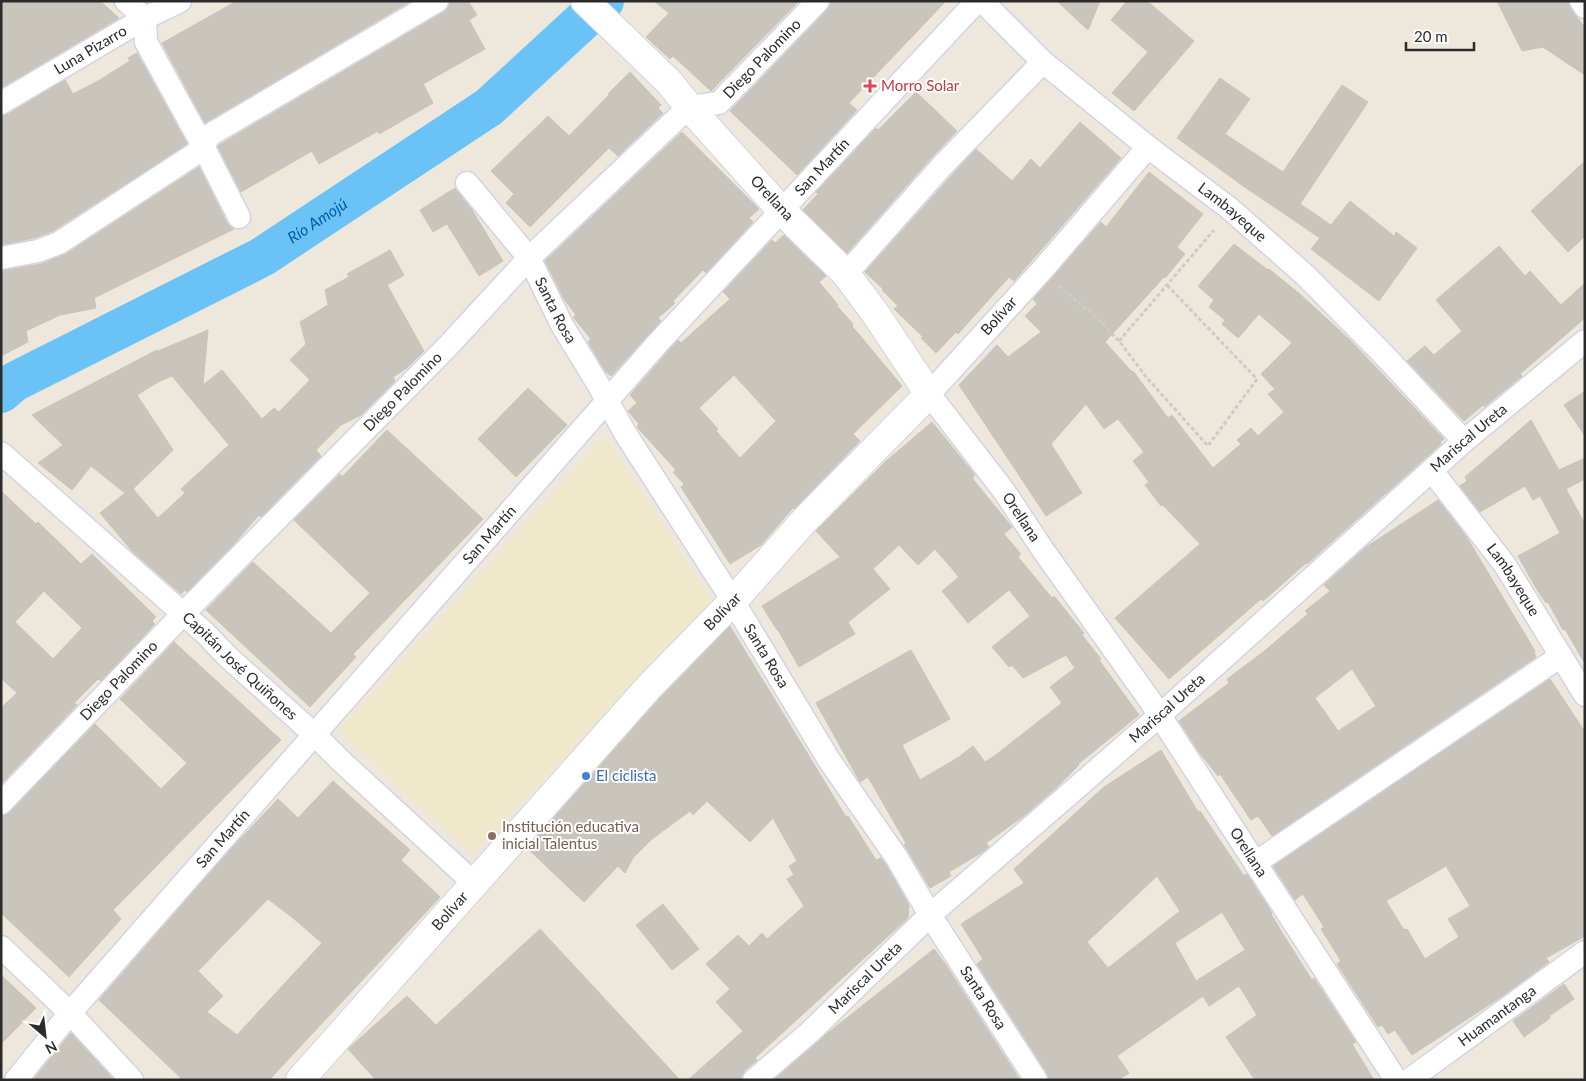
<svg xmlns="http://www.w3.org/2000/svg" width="1586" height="1081" font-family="Lato,sans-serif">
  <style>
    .education { fill: #f0e8cb }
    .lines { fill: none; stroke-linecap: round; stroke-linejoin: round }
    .river { stroke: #6ac2f6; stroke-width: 40 }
    .building { fill: #c9c5bc; stroke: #c9c4b6; fill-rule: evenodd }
    .street-casing { stroke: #d2d3e5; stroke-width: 25 }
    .secondary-casing { stroke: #d2d3e5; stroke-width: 30 }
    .path { stroke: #ccc; stroke-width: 3; stroke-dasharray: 4 2.5; stroke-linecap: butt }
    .street { stroke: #fff; stroke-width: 22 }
    .secondary { stroke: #fff; stroke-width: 28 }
    .health-dot { fill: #e0444e; stroke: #fff; stroke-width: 2 }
    .shop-dot { fill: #3f7fe0; stroke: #fff; stroke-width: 2 }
    .education-dot { fill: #8d6e63; stroke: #fff; stroke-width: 2 }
    .labels { text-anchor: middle; stroke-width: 4; stroke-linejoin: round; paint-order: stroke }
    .street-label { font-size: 15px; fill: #2b2b2b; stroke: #fff }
    .health-label { font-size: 15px; fill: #be3a42; stroke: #fff; text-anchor: start }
    .shop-label { font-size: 15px; fill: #366cbe; stroke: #fff; text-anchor: start }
    .education-label { font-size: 15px; fill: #785e54; stroke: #fff; text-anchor: start }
    .water-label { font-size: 16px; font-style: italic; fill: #065da5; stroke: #fff }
  </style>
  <rect width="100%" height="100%" fill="#eee8dc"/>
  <!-- education -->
  <path class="education" d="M605,437L713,602L472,854L339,730Z"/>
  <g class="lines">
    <!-- river -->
    <path class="river" id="s1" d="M1,393L14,382L262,257L489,107L604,1"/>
  </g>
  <!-- building -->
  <g class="building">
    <path d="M1,1H100L119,18L1,88Z"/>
    <path d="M237,1H411L205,123L162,43Z"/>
    <path d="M450,1H468L477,15L469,20L485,49L423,84L433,103L379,134L378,131L319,164L312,151L241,192L218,147L219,145L444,12L448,8Z"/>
    <path d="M654,1H799L711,91L673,56L670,59L646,37L669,13Z"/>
    <path d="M831,1H946L849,103L857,110L797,175L730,111L827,10Z"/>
    <path d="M1057,1H1100L1088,30Z"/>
    <path d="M1127,1H1147L1194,41L1134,111L1112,93L1148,52L1111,20Z"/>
    <path d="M1497,1H1568L1570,8L1585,28V75L1543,47L1522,51Z"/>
    <path d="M137,53L187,144L53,231L34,238L1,245V116L8,114L65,80L73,94L98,81L130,61L128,58Z"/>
    <path d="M630,72L661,105L658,108L663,113L618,156L609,148L530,227L506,203L514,194L491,171L548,116L569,136L609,95L608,94Z"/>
    <path d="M1220,78L1250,99L1225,134L1283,172L1342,85L1368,102L1300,204L1331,225L1350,201L1394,236L1396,232L1417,248L1379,301L1311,249L1320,238L1246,188L1177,138Z"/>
    <path d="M916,92L957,131L932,157L847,253L803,210L818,194L816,192L876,128L878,130Z"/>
    <path d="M1080,122L1121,158L1014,281L1009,277L958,334L956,332L936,353L921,338L923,337L894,309L898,306L882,290L883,289L865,272L952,175L976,149L1012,181L1031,159L1040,168Z"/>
    <path d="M682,132L759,209L749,218L753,222L706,273L703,270L673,301L675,303L658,318L661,321L611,376L606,372L588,342L591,339L573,317L576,315L564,299L545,261Z"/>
    <path d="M1585,161V236L1568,252L1531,211Z"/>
    <path d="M199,167L227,223L234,229L94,298L96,308L60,315L26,331L28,342L1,356V271L41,264L66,254Z"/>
    <path d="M1149,172L1203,214L1177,247L1185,254L1165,278L1164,277L1105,342L1132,372L1133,371L1168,418L1172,415L1213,468L1241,444L1237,440L1251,428L1258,436L1284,412L1268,394L1275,389L1261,374L1292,343L1259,314L1238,338L1222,324L1225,320L1209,307L1214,300L1198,286L1234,244L1268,270L1269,269L1301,295L1350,340L1444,439L1440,442L1441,444L1307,564L1306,563L1263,601L1261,599L1169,679L1115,618L1200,544L1163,505L1161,506L1145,485L1149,482L1133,461L1144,452L1118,419L1104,429L1086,404L1051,444L1082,493L1046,516L959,385L997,345L1008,357L1041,332L1025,316L1037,304L1033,299L1101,222L1106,227Z"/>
    <path d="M455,188L472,210L503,261L479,276L447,224L433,232L420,210Z"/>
    <path d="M784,235L826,276L819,282L838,305L837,306L853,324L852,326L902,386L853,434L860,441L794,509L793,508L761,545L730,564L681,487L684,484L673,472L676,470L637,427L639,424L628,411L637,403L630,395L678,340L681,343L730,299L723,292L772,240L775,243ZM734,375L776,421L740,458L716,431L718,429L699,408Z"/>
    <path d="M1499,246L1525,276L1530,271L1561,305L1585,283V318L1520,374L1522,376L1484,407L1483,405L1464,421L1407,361L1425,346L1434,355L1462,331L1436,300Z"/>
    <path d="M390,250L404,275L387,285L424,351L407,368L393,377L395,381L361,415L341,425L316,450L321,456L261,517L259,515L234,544L187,592L185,590L181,594L132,551L100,513L125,493L91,466L72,490L38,463L63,445L32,415L157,350L158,351L208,330L203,385L222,370L262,419L274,408L279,412L310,380L290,360L306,344L300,322L328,305L325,290L349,277L347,274ZM172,376L229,445L181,489L185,493L158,518L133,489L173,450L137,395L158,382Z"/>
    <path d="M528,388L567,425L516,477L478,439Z"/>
    <path d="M1585,391V436L1564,405Z"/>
    <path d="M1531,420L1559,470L1585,458V479L1566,489L1585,524V664L1565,629L1563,630L1548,602L1546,603L1536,588L1518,556L1560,533L1540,496L1533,500L1525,486L1480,512L1460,486L1467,481L1465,477Z"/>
    <path d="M932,422L975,475L972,478L1012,527L1004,534L1020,553V555L1018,557L1052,598L1054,596L1084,633L1082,635L1101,659L1099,660L1139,715L1078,764L1079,765L1056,788L1025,815L986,843L989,847L981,853L949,872L951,876L930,888L904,844L906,843L868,777L860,782L816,703L911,650L950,719L902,745L920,780L959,757L973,746L985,762L993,757L1062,703L1050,687L1075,668L1066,655L1023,678L1012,665L1009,667L992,647L1030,616L1009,590L968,623L942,591L959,577L935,549L918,565L899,545L873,569L890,589L848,622L855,634L799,667L778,630H777L762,606L840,557L816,531L884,463Z"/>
    <path d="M387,430L483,519L353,654L356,657L310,707L206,610L253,562L331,633L370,593L294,520L340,474L342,477Z"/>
    <path d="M1,491L36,524L38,522L81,564L92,554L156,617L152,621L155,624L101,681L98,679L74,703L77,705L1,784V708L17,693L1,678ZM44,591L82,628L53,659L15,622Z"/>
    <path d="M1438,500L1466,536L1535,651L1534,652L1536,657L1272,836L1258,816L1251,820L1220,774L1218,776L1199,752L1179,721L1229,683L1227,679L1262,653L1308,614L1305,611L1330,591L1324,585L1366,547ZM1352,669L1376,706L1338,731L1315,698Z"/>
    <path d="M730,626L846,817L848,816L876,860L881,858L886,865L909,905L908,918L755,1058L757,1060L745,1070L742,1075L741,1080H688L743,1031L716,1002L730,989L706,964L738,935L749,946L762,933L767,939L804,906L787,879L794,875L789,866L797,861L773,818L750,842L707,801L693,815L690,811L652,839L633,858L625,873L618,866L584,902L527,848L659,699Z"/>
    <path d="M174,642L281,740L113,910L121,919L69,977L1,913V816L10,812L95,724L161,789L187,763L120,699Z"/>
    <path d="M1550,679L1585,732V936L1546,958L1549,962L1498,999L1412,1055L1395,1030L1388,1034L1382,1025L1378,1027L1337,964L1341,961L1321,929L1324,927L1303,894L1295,900L1273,866ZM1446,866L1470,906L1448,919L1459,937L1425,959L1407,929L1404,930L1386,901Z"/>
    <path d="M1161,750L1198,812L1200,811L1244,876L1247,874L1272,913L1271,914L1283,934L1312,980L1314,978L1356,1042L1352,1044L1374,1080H1255L1226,1037L1257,1015L1239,986L1209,1006L1203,996L1117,1056L1129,1073L1118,1080H1049L1047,1073L977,964L983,959L961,924L1024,883L1014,869L1104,787ZM1157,876L1180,911L1108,968L1087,942ZM1222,912L1245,950L1196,981L1175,943Z"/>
    <path d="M333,781L410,850L401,860L440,897L269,1080H183L99,1000L229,851L278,799L298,818ZM268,899L293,918L322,943L237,1035L207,1012L223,996L198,971Z"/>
    <path d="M663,904L699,949L672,970L636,925Z"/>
    <path d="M540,929L680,1080H376L348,1049L407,996L436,1025Z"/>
    <path d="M934,949L946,965L1020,1080H774L824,1036Z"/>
    <path d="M1,975L36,1008L1,1044Z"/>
    <path d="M1564,984L1574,999L1549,1016L1550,1018L1524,1037L1513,1021Z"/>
    <path d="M71,1033L114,1080H33Z"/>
  </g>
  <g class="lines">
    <defs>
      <g id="street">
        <path d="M126,1L145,18L146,42L204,148L239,217"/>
        <path id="s2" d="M982,1L1043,62L1148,147L1229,208L1305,275L1384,355L1464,441"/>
        <path d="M1581,1L1585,7"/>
        <path id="s3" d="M1,103L145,18L180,1"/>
        <path id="s4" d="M1148,147L1043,269L929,394L1004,491L1043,550L1151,702L1396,1080"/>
        <path id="s5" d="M467,183L529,258L562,325L598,384L625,433L733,601L829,760L897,858L930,915L1036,1080"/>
        <path d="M1,258L38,251L59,243L204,148L208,136L437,1"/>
        <path d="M846,274L942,166L1043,62"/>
        <path id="s6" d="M1,453L205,633L228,657L315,735L342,762L475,884"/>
        <path id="s7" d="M1432,471L1505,565L1585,695"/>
        <path id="s8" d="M1,803L183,614L448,346L529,258L689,107L719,103L818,1"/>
        <path d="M1255,863L1561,656"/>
        <path d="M1,947L70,1013L132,1080"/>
        <path id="s9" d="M16,1080L70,1013L657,344L977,1"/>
        <path id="s10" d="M754,1080L810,1032L930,915L1159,716L1464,441L1585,341"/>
        <path id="s11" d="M1409,1080L1585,952"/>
      </g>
      <g id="secondary">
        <path id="s12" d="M300,1080L648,688L733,601L804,521L929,394L875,313L846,274L782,211L689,107L669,82L585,1"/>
      </g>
    </defs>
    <!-- street casing -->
    <use href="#street" class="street-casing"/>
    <!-- secondary casing -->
    <use href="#secondary" class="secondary-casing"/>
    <!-- path -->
    <g class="path">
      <path d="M1058,286L1094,315L1119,341L1147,378L1208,446L1257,379L1167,285"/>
      <path d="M1119,341L1214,230"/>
    </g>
    <!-- street -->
    <use href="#street" class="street"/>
    <!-- secondary -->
    <use href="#secondary" class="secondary"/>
  </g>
  <!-- markers -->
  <path class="health-dot" d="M867.5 78.5h5v5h5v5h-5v5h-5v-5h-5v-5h5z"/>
  <circle class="shop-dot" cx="586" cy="776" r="5"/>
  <circle class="education-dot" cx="492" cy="836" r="5"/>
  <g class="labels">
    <!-- street labels -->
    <g class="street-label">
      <text dy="5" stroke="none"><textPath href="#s3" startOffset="104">Luna Pizarro</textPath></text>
      <text dy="5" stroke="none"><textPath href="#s8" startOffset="1071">Diego Palomino</textPath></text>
      <text dy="5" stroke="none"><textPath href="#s9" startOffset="1218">San Martín</textPath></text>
      <text transform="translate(772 198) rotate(47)" y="5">Orellana</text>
      <text dy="5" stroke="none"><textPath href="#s2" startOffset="328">Lambayeque</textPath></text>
      <text dy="5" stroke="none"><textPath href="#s5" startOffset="156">Santa Rosa</textPath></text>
      <text transform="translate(999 316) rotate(-48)" y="5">Bolívar</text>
      <text dy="5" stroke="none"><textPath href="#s8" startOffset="575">Diego Palomino</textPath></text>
      <text dy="5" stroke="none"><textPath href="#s10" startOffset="961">Mariscal Ureta</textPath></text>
      <text dy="5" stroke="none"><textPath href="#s4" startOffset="484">Orellana</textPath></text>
      <text dy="5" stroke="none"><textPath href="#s9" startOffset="722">San Martín</textPath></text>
      <text dy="5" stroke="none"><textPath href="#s7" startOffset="136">Lambayeque</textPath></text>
      <text dy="5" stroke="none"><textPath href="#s12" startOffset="631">Bolívar</textPath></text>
      <text dy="5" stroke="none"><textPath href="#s5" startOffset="561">Santa Rosa</textPath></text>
      <text dy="5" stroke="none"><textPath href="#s6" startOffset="320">Capitán José Quiñones</textPath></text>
      <text dy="5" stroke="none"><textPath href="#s8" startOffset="170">Diego Palomino</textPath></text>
      <text dy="5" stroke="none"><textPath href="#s10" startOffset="556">Mariscal Ureta</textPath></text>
      <text dy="5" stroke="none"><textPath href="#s9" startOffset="318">San Martín</textPath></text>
      <text dy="5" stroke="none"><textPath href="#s4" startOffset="889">Orellana</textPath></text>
      <text dy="5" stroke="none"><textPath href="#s12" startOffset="226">Bolívar</textPath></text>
      <text dy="5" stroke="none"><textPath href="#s10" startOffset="151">Mariscal Ureta</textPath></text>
      <text dy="5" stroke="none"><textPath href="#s5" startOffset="966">Santa Rosa</textPath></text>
      <text dy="5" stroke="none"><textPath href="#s11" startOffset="109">Huamantanga</textPath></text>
    </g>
    <!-- health labels -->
    <g class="health-label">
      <text x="881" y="91">Morro Solar</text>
    </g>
    <!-- shop labels -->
    <g class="shop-label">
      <text x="596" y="781">El ciclista</text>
    </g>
    <!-- education labels -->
    <g class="education-label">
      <text x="502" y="832">Institución educativa<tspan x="502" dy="17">inicial Talentus</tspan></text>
    </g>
    <!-- water labels -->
    <g class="water-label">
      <text dy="6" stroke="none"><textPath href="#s1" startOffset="361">Río Amojú</textPath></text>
    </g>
  </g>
  <!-- border -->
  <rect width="1586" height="1081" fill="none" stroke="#2b2b2b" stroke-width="5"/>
  <!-- north arrow -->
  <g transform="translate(45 1036) rotate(152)" stroke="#ffffff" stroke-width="4" paint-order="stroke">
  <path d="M0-4L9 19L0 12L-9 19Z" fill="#2b2b2b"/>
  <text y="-8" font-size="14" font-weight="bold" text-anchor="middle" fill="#2b2b2b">N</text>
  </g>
  <!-- scale -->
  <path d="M1406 42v8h68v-8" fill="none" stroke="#2b2b2b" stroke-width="2.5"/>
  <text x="1414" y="42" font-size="15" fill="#2b2b2b" stroke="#ffffff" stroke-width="4" paint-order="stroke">20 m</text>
</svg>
